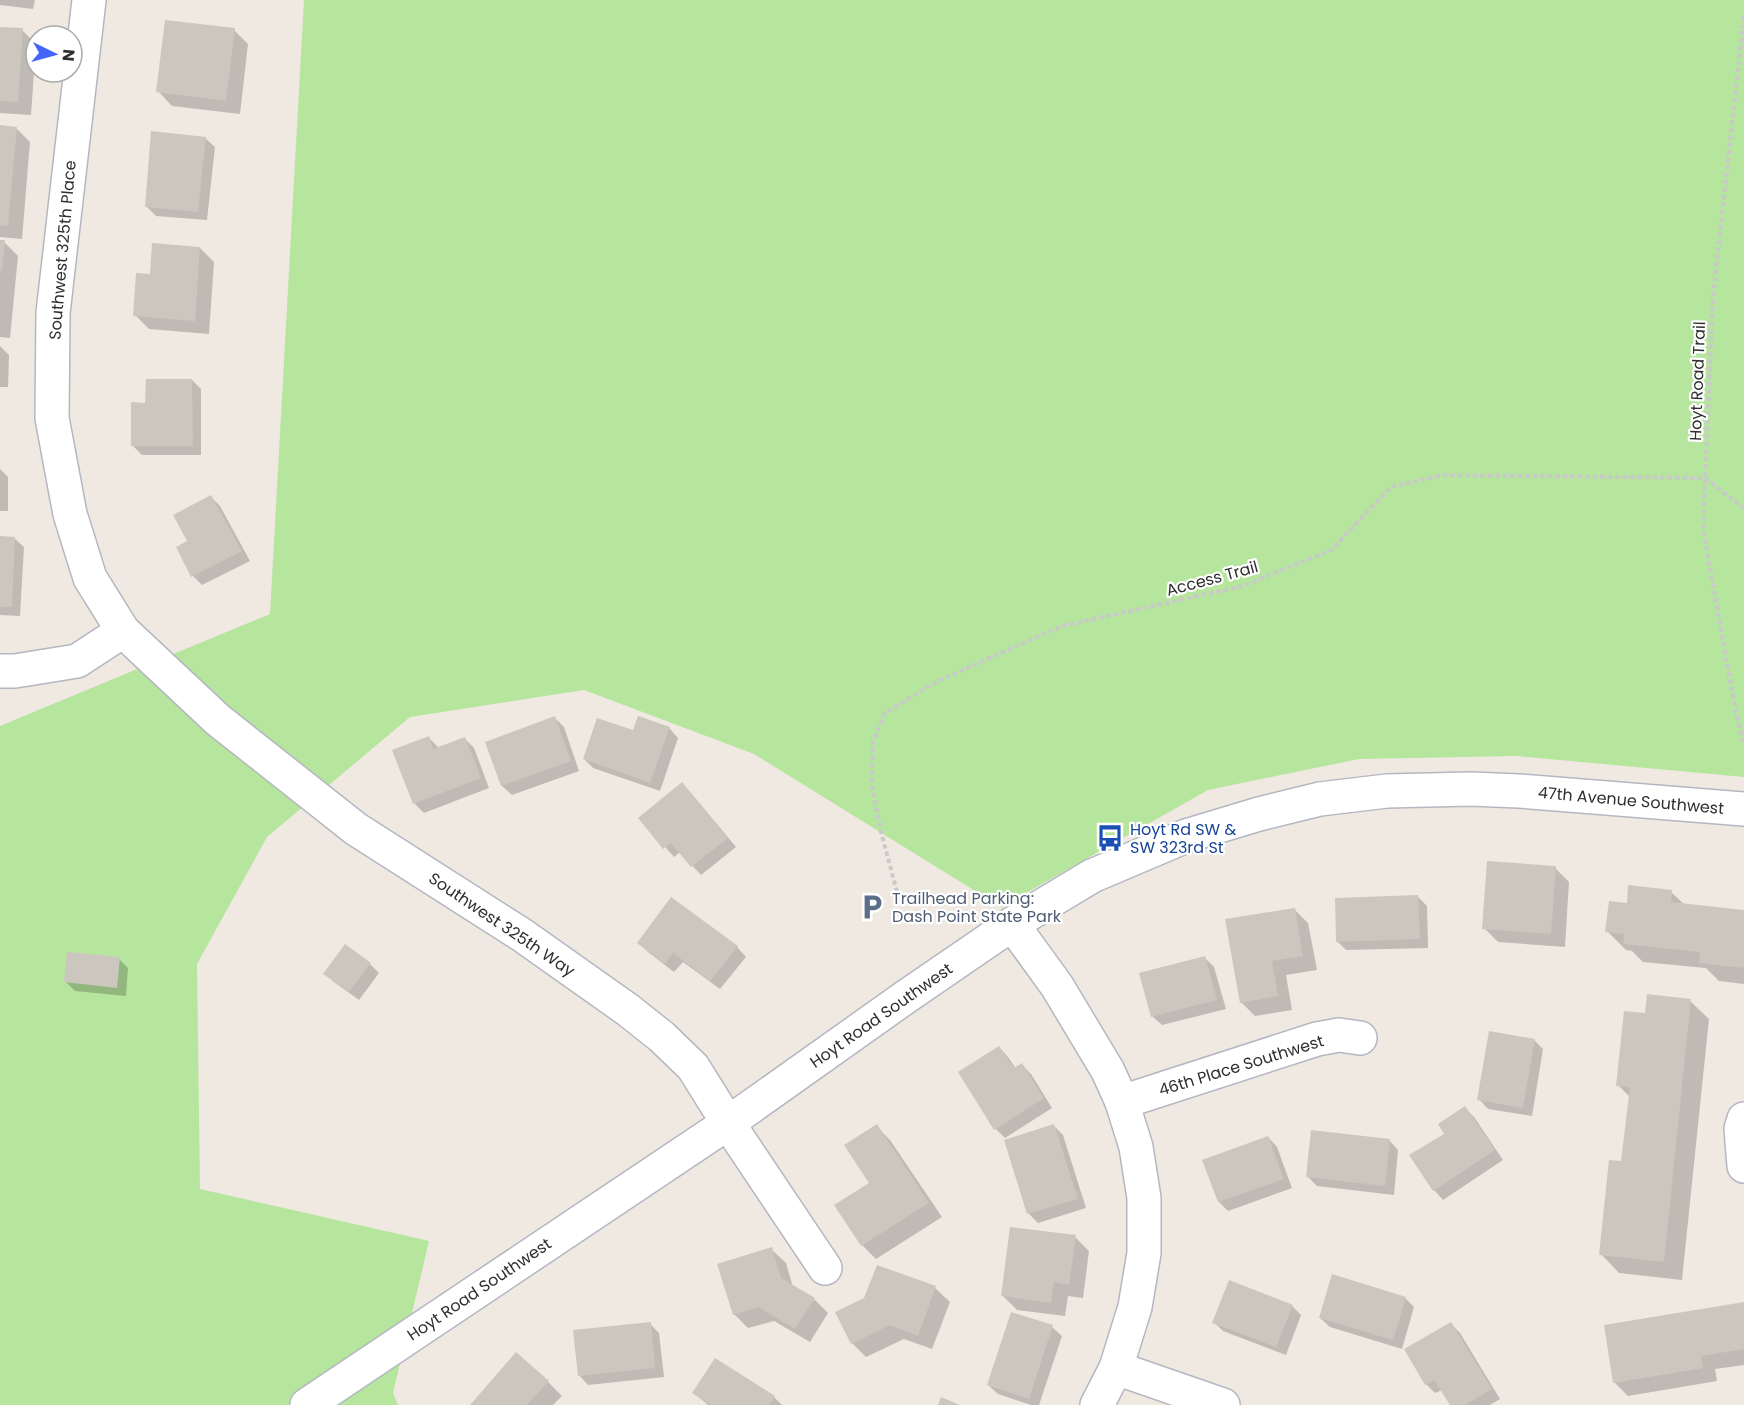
<svg xmlns="http://www.w3.org/2000/svg" width="1744" height="1405" font-family="Poppins,sans-serif">
  <style>
    .green { fill: #b6e59e }
    .shadow { fill: #0003 }
    .building { fill: #cbc7bf }
    .lines { fill: none; stroke-linecap: round; stroke-linejoin: round }
    .minor-casing { stroke: #b4b7c1; stroke-width: 36 }
    .secondary-casing { stroke: #b4b7c1; stroke-width: 36 }
    .path { stroke: #c9c9c9; stroke-width: 4; stroke-dasharray: 4.5 3; stroke-linecap: butt }
    .minor { stroke: #fff; stroke-width: 33 }
    .secondary { stroke: #fff; stroke-width: 33 }
    .labels { text-anchor: middle; stroke-width: 4.5; stroke-linejoin: round; paint-order: stroke }
    .street-label { font-size: 16px; fill: #2e2e2e; stroke: #fff }
    .transit-label { font-size: 16px; fill: #164399; stroke: #fff; text-anchor: start }
    .service-label { font-size: 16px; fill: #4e5e75; stroke: #fff; text-anchor: start }
  </style>
  <rect width="100%" height="100%" fill="#efe9e1"/>
  <!-- green -->
  <path class="green" d="M304,0H1744V777L1516,756L1359,759L1208,790L1001,907L754,754L584,690L410,717L267,837L197,964L200,1189L429,1241L393,1393L398,1405H0V726L270,614Z"/>
  <!-- shadow -->
  <g class="shadow">
    <path d="M0,0H35L33,9L0,5Z"/>
    <path d="M0,28L22,30L36,44L31,115L0,113Z"/>
    <path d="M234,30L248,44L240,114L172,106L158,91Z"/>
    <path d="M0,127L16,128L30,142L22,239L0,237Z"/>
    <path d="M205,138L215,147L207,220L156,216L146,206Z"/>
    <path d="M0,241L4,242L18,256L10,338L0,337Z"/>
    <path d="M200,248L214,262L209,334L149,329L135,315L151,276Z"/>
    <path d="M0,346L9,355L8,387H0Z"/>
    <path d="M192,380L201,389V455H142L132,445L147,404Z"/>
    <path d="M0,469L8,477V511H0Z"/>
    <path d="M211,497L220,506L250,561L202,585L193,576L189,541Z"/>
    <path d="M0,537L14,538L24,547L20,616L0,615Z"/>
    <path d="M555,718L564,727L579,771L512,795L502,786L487,743Z"/>
    <path d="M669,728L678,738L660,791L593,768L584,759L634,732Z"/>
    <path d="M429,738L439,748L465,739L474,748L489,788L424,813L415,804L394,751Z"/>
    <path d="M691,793L736,847L701,875L680,852L674,857L640,818Z"/>
    <path d="M1555,868L1569,882L1565,947L1498,942L1484,928Z"/>
    <path d="M1671,892L1685,905L1744,912V984L1719,981L1706,968L1643,962L1632,951L1626,950L1607,931L1628,905Z"/>
    <path d="M1418,897L1427,906L1428,948L1346,950L1337,941Z"/>
    <path d="M1294,909L1308,923L1317,970L1286,975L1292,1010L1255,1016L1241,1002Z"/>
    <path d="M639,943L737,947L746,957L720,989L683,962L674,972L648,952Z"/>
    <path d="M1205,958L1214,967L1226,1009L1162,1025L1152,1016Z"/>
    <path d="M119,959L128,968L126,996L75,991L66,982Z"/>
    <path d="M370,964L379,973L359,1000L334,982L325,973Z"/>
    <path d="M1690,1001L1709,1019L1682,1280L1619,1273L1601,1254L1622,1163L1630,1097L1618,1085L1646,1015Z"/>
    <path d="M1534,1040L1543,1049L1532,1116L1488,1109L1479,1099Z"/>
    <path d="M999,1047L1008,1057L1016,1069L1022,1065L1031,1074L1052,1108L1005,1138L996,1129Z"/>
    <path d="M1465,1108L1474,1117L1503,1160L1443,1200L1434,1190L1447,1134Z"/>
    <path d="M876,1126L890,1140L942,1217L876,1259L862,1245L836,1206L871,1183Z"/>
    <path d="M1054,1126L1063,1135L1086,1208L1038,1223L1029,1214L1006,1141Z"/>
    <path d="M1268,1137L1277,1147L1292,1188L1228,1211L1219,1202Z"/>
    <path d="M1389,1140L1398,1150L1394,1195L1317,1186L1308,1177Z"/>
    <path d="M1075,1237L1089,1251L1083,1298L1068,1296L1065,1316L1017,1310L1003,1296Z"/>
    <path d="M771,1249L786,1263L793,1287L814,1299L828,1313L810,1342L774,1321L748,1328L734,1314Z"/>
    <path d="M878,1267L935,1288L950,1302L932,1349L904,1339L866,1357L852,1343Z"/>
    <path d="M1405,1298L1414,1307L1402,1349L1330,1327L1320,1318Z"/>
    <path d="M1744,1303V1365L1715,1369L1717,1381L1628,1396L1614,1382Z"/>
    <path d="M1292,1306L1301,1315L1286,1355L1223,1331L1214,1322Z"/>
    <path d="M650,1324L659,1333L664,1377L588,1385L579,1375Z"/>
    <path d="M1451,1324L1460,1333L1500,1399L1490,1405H1452L1442,1390L1435,1393L1426,1384Z"/>
    <path d="M1052,1327L1062,1336L1039,1405H1031L998,1394L988,1385Z"/>
    <path d="M548,1382L562,1396L553,1405H472Z"/>
    <path d="M694,1393L774,1397L782,1405H708Z"/>
  </g>
  <!-- building -->
  <g class="building">
    <path d="M165,20L235,28L226,101L156,92Z"/>
    <path d="M0,27L23,28L18,102L0,101Z"/>
    <path d="M0,125L17,127L8,226L0,225Z"/>
    <path d="M151,131L206,137L198,212L145,207Z"/>
    <path d="M0,240H5L2,271H0Z"/>
    <path d="M152,243L200,247L195,321L133,316L136,273L150,274Z"/>
    <path d="M146,379H192L193,446H131V402L145,403Z"/>
    <path d="M211,495L242,551L191,577L176,547L187,541L173,515Z"/>
    <path d="M0,536L15,537L12,607H0Z"/>
    <path d="M555,716L571,761L501,786L485,742Z"/>
    <path d="M638,716L670,727L650,783L583,759L597,718L633,730Z"/>
    <path d="M429,736L433,749L465,737L481,778L413,804L392,750Z"/>
    <path d="M682,782L728,838L691,867L671,843L663,849L638,818Z"/>
    <path d="M1487,861L1556,866L1551,934L1482,929Z"/>
    <path d="M1628,885L1672,890L1671,902L1744,910V968L1699,963L1700,952L1623,944L1624,934L1605,932L1609,901L1627,903Z"/>
    <path d="M1418,895L1420,939L1336,942L1335,898Z"/>
    <path d="M671,897L738,946L710,981L673,953L665,964L637,943Z"/>
    <path d="M1295,908L1303,956L1272,961L1278,996L1240,1003L1225,919Z"/>
    <path d="M345,944L371,963L349,992L323,974Z"/>
    <path d="M67,952L120,957L117,988L64,982Z"/>
    <path d="M1205,956L1217,1000L1151,1017L1139,973Z"/>
    <path d="M1647,994L1691,999L1664,1262L1599,1255L1609,1160L1621,1161L1630,1087L1616,1086L1624,1011L1645,1013Z"/>
    <path d="M1489,1031L1535,1039L1523,1108L1477,1100Z"/>
    <path d="M999,1046L1014,1068L1022,1063L1044,1098L994,1130L958,1072Z"/>
    <path d="M1465,1106L1495,1150L1433,1191L1409,1155L1444,1134L1438,1124Z"/>
    <path d="M877,1124L929,1203L861,1246L834,1205L869,1183L844,1145Z"/>
    <path d="M1054,1124L1078,1199L1027,1214L1004,1140Z"/>
    <path d="M1311,1130L1390,1139L1385,1186L1306,1177Z"/>
    <path d="M1268,1136L1284,1179L1218,1202L1202,1160Z"/>
    <path d="M1010,1227L1076,1235L1069,1285L1054,1282L1051,1303L1001,1296Z"/>
    <path d="M772,1247L781,1278L815,1298L795,1329L758,1307L733,1315L717,1264Z"/>
    <path d="M877,1265L936,1286L918,1336L890,1325L851,1344L835,1312L864,1298Z"/>
    <path d="M1332,1274L1406,1297L1393,1340L1319,1318Z"/>
    <path d="M1229,1280L1293,1305L1276,1347L1212,1323Z"/>
    <path d="M1744,1302V1349L1701,1356L1703,1368L1613,1383L1604,1325Z"/>
    <path d="M1011,1312L1053,1325L1029,1399L987,1385Z"/>
    <path d="M651,1322L655,1368L578,1376L573,1330Z"/>
    <path d="M1451,1322L1492,1389L1465,1405H1450L1434,1380L1425,1385L1404,1349Z"/>
    <path d="M516,1352L549,1381L527,1405H470Z"/>
    <path d="M715,1358L775,1396L769,1405H711L692,1393Z"/>
    <path d="M941,1397L960,1405H938Z"/>
  </g>
  <g class="lines">
    <defs>
      <g id="minor">
        <path d="M89,0L53,313L52,418L70,514L90,578L123,631L218,720L356,829L522,935L628,1010L662,1037L693,1067L728,1123L825,1268"/>
        <path d="M0,671H15L77,661L123,631"/>
        <path d="M1012,924L1057,986L1108,1071L1122,1102L1136,1147L1144,1198V1253L1135,1307L1116,1368L1097,1405"/>
        <path d="M1122,1102L1317,1039L1339,1035L1360,1038"/>
        <path d="M1744,1119L1741,1129L1744,1166"/>
        <path d="M1116,1368L1223,1405"/>
      </g>
      <path id="secondary" d="M307,1405L728,1123L907,996L1012,924L1092,876L1186,836L1259,814L1320,799L1387,791L1471,789L1519,791L1744,809"/>
    </defs>
    <!-- minor casing -->
    <use href="#minor" class="minor-casing"/>
    <!-- secondary casing -->
    <use href="#secondary" class="secondary-casing"/>
    <!-- path -->
    <g class="path">
      <path d="M1744,16L1713,296L1703,529L1736,713L1744,745"/>
      <path d="M897,892L880,828L872,785L873,741L885,713L938,681L1062,626L1243,586L1331,550L1391,487L1442,475L1705,478L1744,508"/>
    </g>
    <!-- minor -->
    <use href="#minor" class="minor"/>
    <!-- secondary -->
    <use href="#secondary" class="secondary"/>
  </g>
  <!-- icons -->
  <defs>
    <symbol id="bus-bare" viewBox="-9 -9 18 18"><path d="M-5-6H5V4H4V6H2V4H-2V6H-4V4H-5ZM-3.5-4V0h7V-4ZM-3.5 1.2v1.5H-2V1.2ZM2 1.2v1.5H3.5V1.2Z" fill="#1a4fb4" stroke="#fff" stroke-width="2.5" paint-order="stroke"/></symbol>
    <symbol id="parking-bare" viewBox="-9 -9 18 18"><path d="M-3.5-5.5H1a3.5 3.5 0 0 1 0 7H-1V5.5H-3.5ZM-1-3.4V-.6H.8a1.4 1.4 0 0 0 0-2.8Z" fill="#5c6f8a" stroke="#fff" stroke-width="2.5" paint-order="stroke"/></symbol>
  </defs>
  <g fill-rule="evenodd">
    <use href="#bus-bare" x="1091" y="819" width="38" height="38"/>
    <use href="#parking-bare" x="853" y="888" width="38" height="38"/>
  </g>
  <g class="labels">
    <!-- street labels -->
    <g class="street-label">
      <text transform="translate(62 250) rotate(-85)" y="6">Southwest 325th Place</text>
      <text transform="translate(1697 381) rotate(-88)" y="6">Hoyt Road Trail</text>
      <text transform="translate(1212 578) rotate(-15)" y="6">Access Trail</text>
      <text transform="translate(1631 800) rotate(5)" y="6">47th Avenue Southwest</text>
      <text transform="translate(502 924) rotate(34)" y="6">Southwest 325th Way</text>
      <text transform="translate(881 1015) rotate(-35)" y="6">Hoyt Road Southwest</text>
      <text transform="translate(1241 1065) rotate(-17)" y="6">46th Place Southwest</text>
      <text transform="translate(479 1289) rotate(-34)" y="6">Hoyt Road Southwest</text>
    </g>
    <!-- transit labels -->
    <g class="transit-label">
      <text x="1130" y="835">Hoyt Rd SW &amp;<tspan x="1130" dy="18">SW 323rd St</tspan></text>
    </g>
    <!-- service labels -->
    <g class="service-label">
      <text x="892" y="904">Trailhead Parking:<tspan x="892" dy="18">Dash Point State Park</tspan></text>
    </g>
  </g>
  <!-- north arrow -->
  <g transform="translate(54 54) rotate(95)"><circle r="28" fill="#ffffff" stroke="#ababab" stroke-width="1.5"/>
  <path d="M0-4.5L10 22L0 15L-10 22Z" fill="#4264fb"/>
  <text y="-9" font-size="16" font-weight="bold" text-anchor="middle" fill="#2e2e2e">N</text>
  </g>
</svg>
